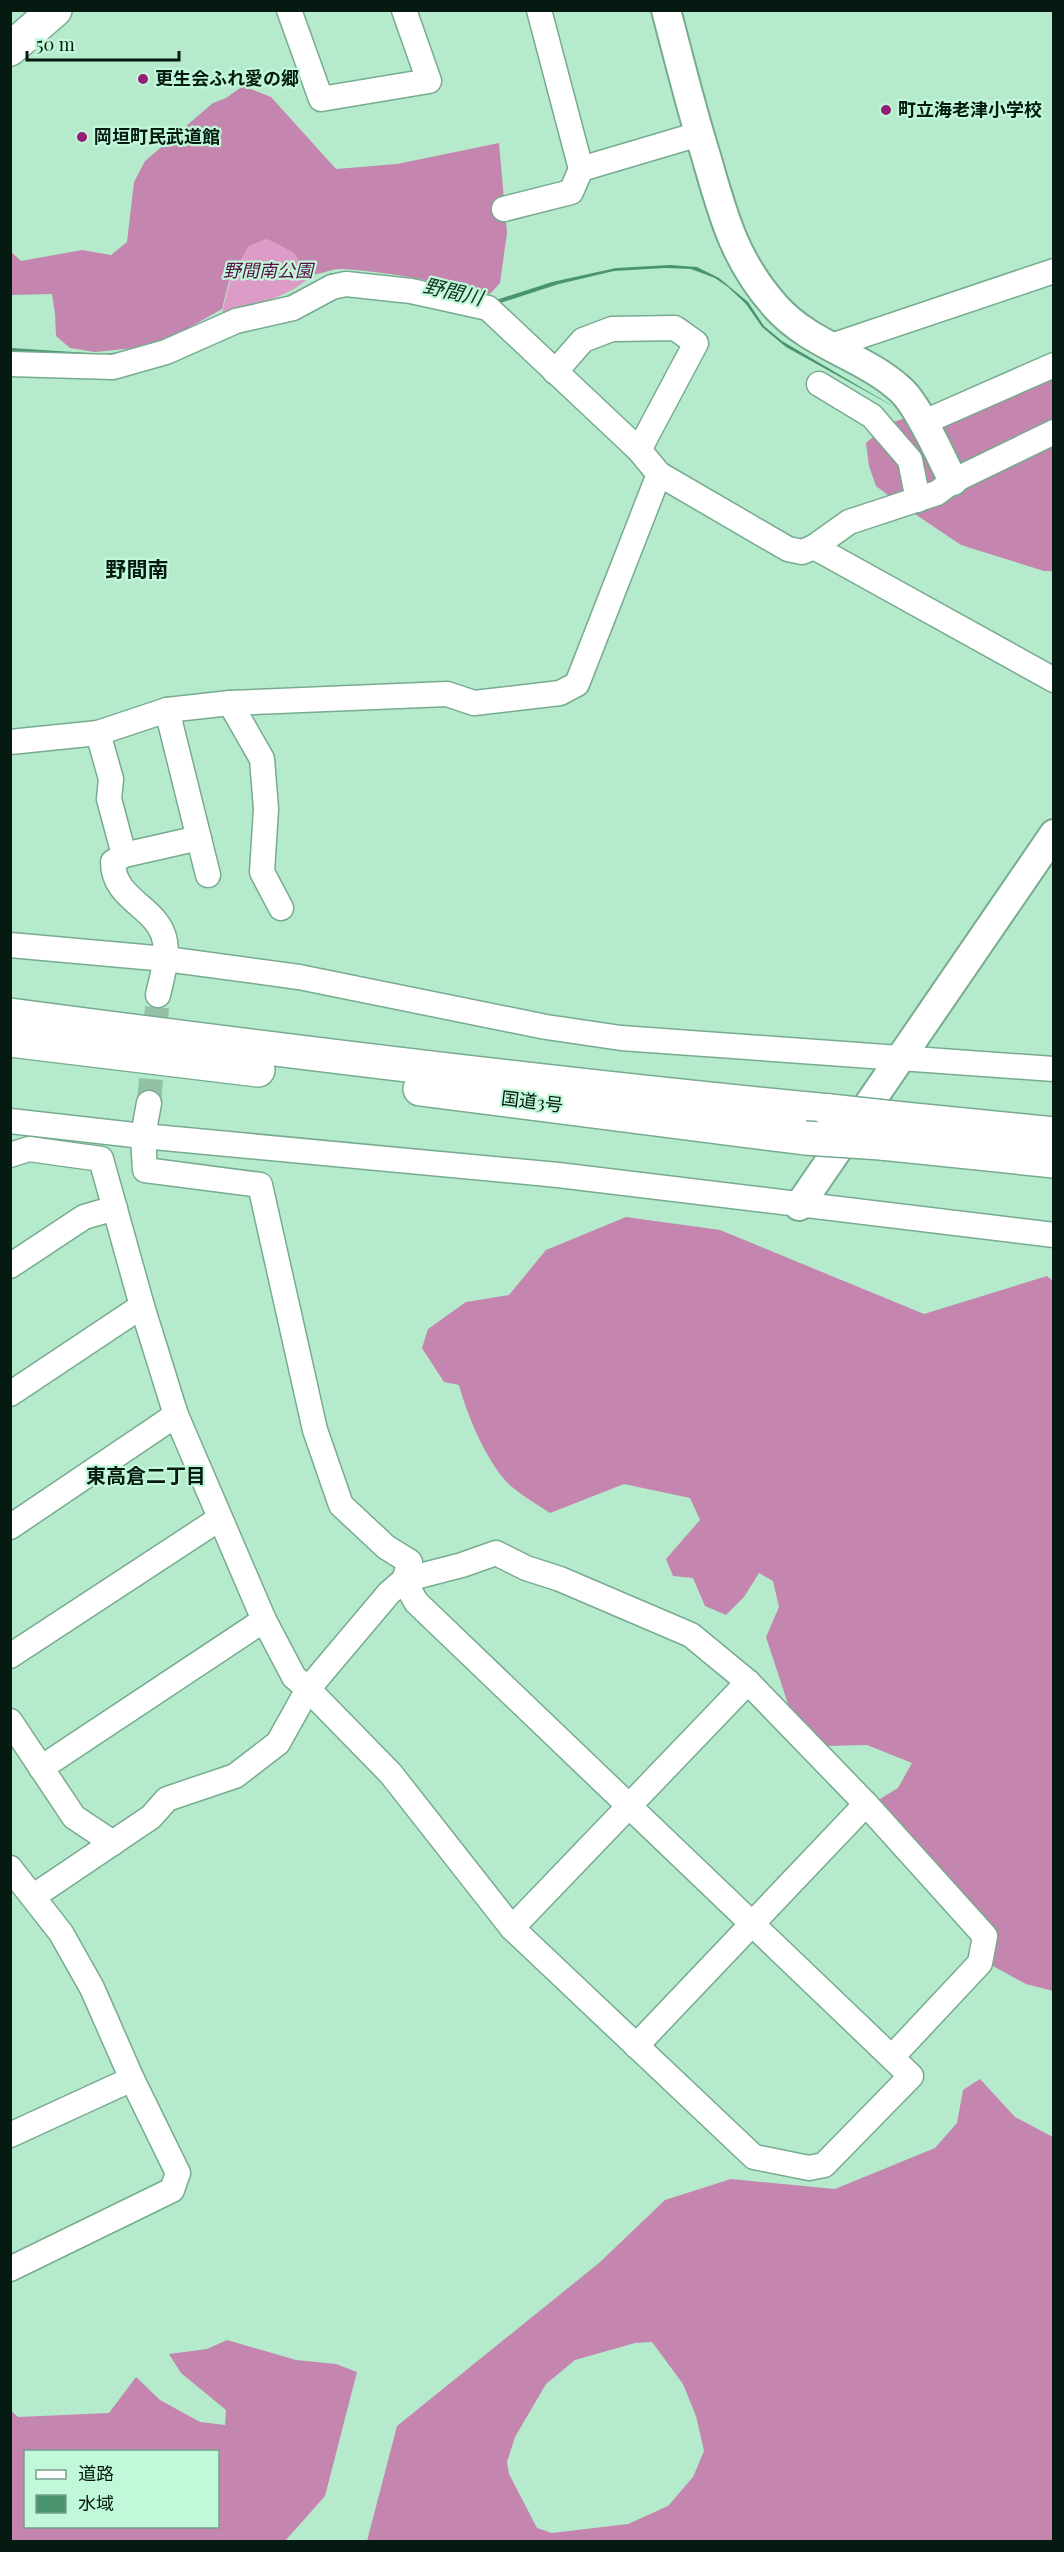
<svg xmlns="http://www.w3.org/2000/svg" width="1064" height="2552" font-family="'Playfair Display','Noto Sans JP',serif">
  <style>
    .green { fill: #dd9cc7 }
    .forest { fill: #c485af; fill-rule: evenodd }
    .water { fill: #49946f }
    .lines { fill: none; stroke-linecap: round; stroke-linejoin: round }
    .minor-tunnel { stroke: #92c1a6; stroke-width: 24; stroke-dasharray: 24 12; stroke-linecap: butt }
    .minor-casing { stroke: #77ab8f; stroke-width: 27 }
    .tertiary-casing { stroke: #77ab8f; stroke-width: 32 }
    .secondary-casing { stroke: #77ab8f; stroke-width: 36 }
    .trunk-casing { stroke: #77ab8f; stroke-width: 36 }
    .minor { stroke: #fff; stroke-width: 24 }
    .tertiary { stroke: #fff; stroke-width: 28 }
    .secondary { stroke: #fff; stroke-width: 33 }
    .trunk { stroke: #fff; stroke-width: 33 }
    .trunk-bridge-casing { stroke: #77ab8f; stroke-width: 36; stroke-linecap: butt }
    .trunk-bridge { stroke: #fff; stroke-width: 33 }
    .poi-dot { fill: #951d78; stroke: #c1f8d9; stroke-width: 2 }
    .labels { text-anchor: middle; stroke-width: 4.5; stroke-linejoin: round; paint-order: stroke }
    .poi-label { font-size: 18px; font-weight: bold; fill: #051a10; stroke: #c1f8d9; text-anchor: start }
    .park-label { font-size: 18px; font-style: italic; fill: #5b0f49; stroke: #c1f8d9 }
    .street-label { font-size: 18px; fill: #051a10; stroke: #c1f8d9 }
    .water-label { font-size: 20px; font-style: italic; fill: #132; stroke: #c1f8d9 }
    .neighbourhood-label { font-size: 20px; font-weight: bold; fill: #051a10; stroke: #c1f8d9 }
    .quarter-label { font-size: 21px; font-weight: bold; fill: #051a10; stroke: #c1f8d9 }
  </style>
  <rect width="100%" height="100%" fill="#b5ebcc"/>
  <!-- green -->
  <path class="green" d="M267,239L294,253L309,278C284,300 253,304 222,312L230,281L249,246Z"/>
  <!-- forest -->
  <g class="forest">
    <path d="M243,86L271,97L336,169L397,164L499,143L507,233L500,283L490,294C442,283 393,272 343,269C330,268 320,276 307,274L294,253L267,239L249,246L229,281L222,309L176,335L144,347L95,352L70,348L56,336L55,314L52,294L11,295L10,251L21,261L82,250L111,255L127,242L134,182L145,161L213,103L226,98Z"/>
    <path d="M1053,373V571H1044L961,545L897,502L876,486L869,466L866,443L890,423Z"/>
    <path d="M626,1217L720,1230L924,1314L1047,1276L1053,1281V1991L1026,1984L993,1966L959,1896L875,1802L898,1788L912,1763L867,1745L826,1746L789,1707L766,1637L779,1607L773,1581L759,1573L744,1597L726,1615L705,1606L693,1578L673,1576L666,1559L700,1520L690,1498L624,1484L550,1513C538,1505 524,1497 512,1487C488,1466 467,1415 459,1385L444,1382L422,1348L428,1329L466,1302L509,1295L546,1250Z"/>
    <path d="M980,2079L1015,2117L1053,2137V2541H367L397,2426L599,2263L665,2200L731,2179L835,2189L935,2148L957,2123L963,2090ZM652,2342L683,2384L696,2416L704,2451L693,2477L668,2506L628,2524L552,2533L537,2528L509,2474L507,2462L515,2437L546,2384L575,2360L635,2343Z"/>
    <path d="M227,2340L296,2360L336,2364L357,2372L325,2496L285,2541H11V2411L18,2417L109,2413L136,2377L160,2400L200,2422L225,2425L226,2410L181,2373L169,2354L207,2349ZM26,2452H218V2526H26Z"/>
  </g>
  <!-- water -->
  <path class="water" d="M670,265L697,267L719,278L748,302L764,326L782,341L898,409L786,347L762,327L746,304L728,287L715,278L691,269L665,268L614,271L559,284L497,304L305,292L141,357L11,356V348L104,354L145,349L222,314L279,300L331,273L496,300L552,282L616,268Z"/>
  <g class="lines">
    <!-- minor-tunnel -->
    <path class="minor-tunnel" d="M149,1103L158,995"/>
    <defs>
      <g id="minor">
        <path d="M289,10L321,99L429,81L404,10"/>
        <path d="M539,10L581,169L699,134"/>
        <path d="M504,209L571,192L581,169"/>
        <path d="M828,347L1054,271"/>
        <path d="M10,364L113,367L166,352L236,321L293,308L332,287L346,284L411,291L488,308L639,450L659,474L788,549L802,552L814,547L849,522L937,493L953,481L1054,432"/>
        <path d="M555,372L583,340L612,329L675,328L696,343L639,450"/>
        <path d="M819,384L872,416L910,460L918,500"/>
        <path d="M922,423L1054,365"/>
        <path d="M814,547L1054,680"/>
        <path d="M230,703L262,759L266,809L262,872L281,908"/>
        <path d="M167,710L208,875"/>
        <path d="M98,733L111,779L109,799L124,855L113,862C113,898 153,906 163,934C170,953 162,976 158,995"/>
        <path d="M10,742L98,733L167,710L230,703L447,694L474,703L560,693L577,684L659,474"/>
        <path d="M124,855L199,838"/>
        <path d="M10,945L166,959L299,977L546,1027L621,1038L1054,1069"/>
        <path d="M10,1121L143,1136L558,1175L1054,1235"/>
        <path d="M10,1155L29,1149L101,1159L142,1306L176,1415L264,1620L294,1677L308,1689L391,1774L512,1928L754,2157L809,2168L824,2165L911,2076L416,1602L404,1580L410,1562L386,1547L341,1505L315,1430L260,1185L145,1170L143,1136L149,1103"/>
        <path d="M10,1266L84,1217L115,1208"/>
        <path d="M10,1394L142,1306"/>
        <path d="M10,1527L176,1415"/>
        <path d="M10,1656L219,1519"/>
        <path d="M10,1721L74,1817L113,1843"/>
        <path d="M41,1768L264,1620"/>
        <path d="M10,1868L61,1933L92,1988L132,2079L178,2173L172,2190L10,2269"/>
        <path d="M34,1896L151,1817L167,1799L235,1776L278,1743L308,1689L389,1593L404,1580L462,1565L496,1553L526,1568L560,1579L691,1635L748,1682L866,1804L985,1936L980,1963L892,2057"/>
        <path d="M512,1928L748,1682"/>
        <path d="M636,2046L866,1804"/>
        <path d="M10,2135L132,2079"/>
      </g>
      <g id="tertiary">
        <path d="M666,10C679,59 691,108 706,156C723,215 734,260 776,307C811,346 864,356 901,390C918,405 942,459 953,481"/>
        <path d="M799,1206L1054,834"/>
      </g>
      <path id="secondary" d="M10,49L55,10"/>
      <g id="trunk">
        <path d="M10,1015C283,1051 556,1085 830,1111"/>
        <path d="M10,1040L258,1070"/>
        <path d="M420,1089L805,1138"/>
        <path d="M894,1118L1054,1134"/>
        <path d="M881,1143L1054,1161"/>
      </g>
    </defs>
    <!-- minor casing -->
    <use href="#minor" class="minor-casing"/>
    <!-- tertiary casing -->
    <use href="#tertiary" class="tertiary-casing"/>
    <!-- secondary casing -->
    <use href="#secondary" class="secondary-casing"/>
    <!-- trunk casing -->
    <use href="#trunk" class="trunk-casing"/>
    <!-- minor -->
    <use href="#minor" class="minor"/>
    <!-- tertiary -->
    <use href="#tertiary" class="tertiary"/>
    <!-- secondary -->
    <use href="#secondary" class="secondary"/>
    <!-- trunk -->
    <use href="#trunk" class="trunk"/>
    <defs>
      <g id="trunk-bridge">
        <path d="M830,1111L894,1118"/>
        <path d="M805,1138L881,1143"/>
      </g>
    </defs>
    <!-- trunk-bridge casing -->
    <use href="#trunk-bridge" class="trunk-bridge-casing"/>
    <!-- trunk-bridge -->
    <use href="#trunk-bridge" class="trunk-bridge"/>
  </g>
  <!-- markers -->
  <g class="poi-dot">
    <circle cx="143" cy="79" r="6"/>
    <circle cx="886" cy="110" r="6"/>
    <circle cx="82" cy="137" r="6"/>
  </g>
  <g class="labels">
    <!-- poi labels -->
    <g class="poi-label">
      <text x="155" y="85">更生会ふれ愛の郷</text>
      <text x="898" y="116">町立海老津小学校</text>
      <text x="94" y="143">岡垣町民武道館</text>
    </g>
    <!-- park labels -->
    <g class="park-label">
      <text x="268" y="277">野間南公園</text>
    </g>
    <!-- street labels -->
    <g class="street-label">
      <text transform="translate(532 1102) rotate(7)" y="6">国道3号</text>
    </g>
    <!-- water labels -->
    <g class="water-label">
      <text transform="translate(453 292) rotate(13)" y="7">野間川</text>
    </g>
    <!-- neighbourhood labels -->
    <g class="neighbourhood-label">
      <text x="146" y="1483">東高倉二丁目</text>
    </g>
    <!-- quarter labels -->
    <g class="quarter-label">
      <text x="137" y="577">野間南</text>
    </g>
  </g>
  <!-- border -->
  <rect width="1064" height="2552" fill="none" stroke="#051a10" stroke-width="24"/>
  <!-- legend -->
  <rect x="24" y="2450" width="195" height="78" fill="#c1f8d9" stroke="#769f89" stroke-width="1.5"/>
  <rect x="36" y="2470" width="30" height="9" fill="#ffffff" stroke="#769f89" stroke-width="1.5"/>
  <text x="78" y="2480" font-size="18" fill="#051a10">道路</text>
  <rect x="36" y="2495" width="30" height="18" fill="#49946f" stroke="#769f89" stroke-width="1.5"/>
  <text x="78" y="2510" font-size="18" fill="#051a10">水域</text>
  <!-- scale -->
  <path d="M27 51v9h152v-9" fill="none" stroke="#051a10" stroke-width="3"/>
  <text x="36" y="51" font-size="18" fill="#051a10" stroke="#c1f8d9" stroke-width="4.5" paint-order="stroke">50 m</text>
</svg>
